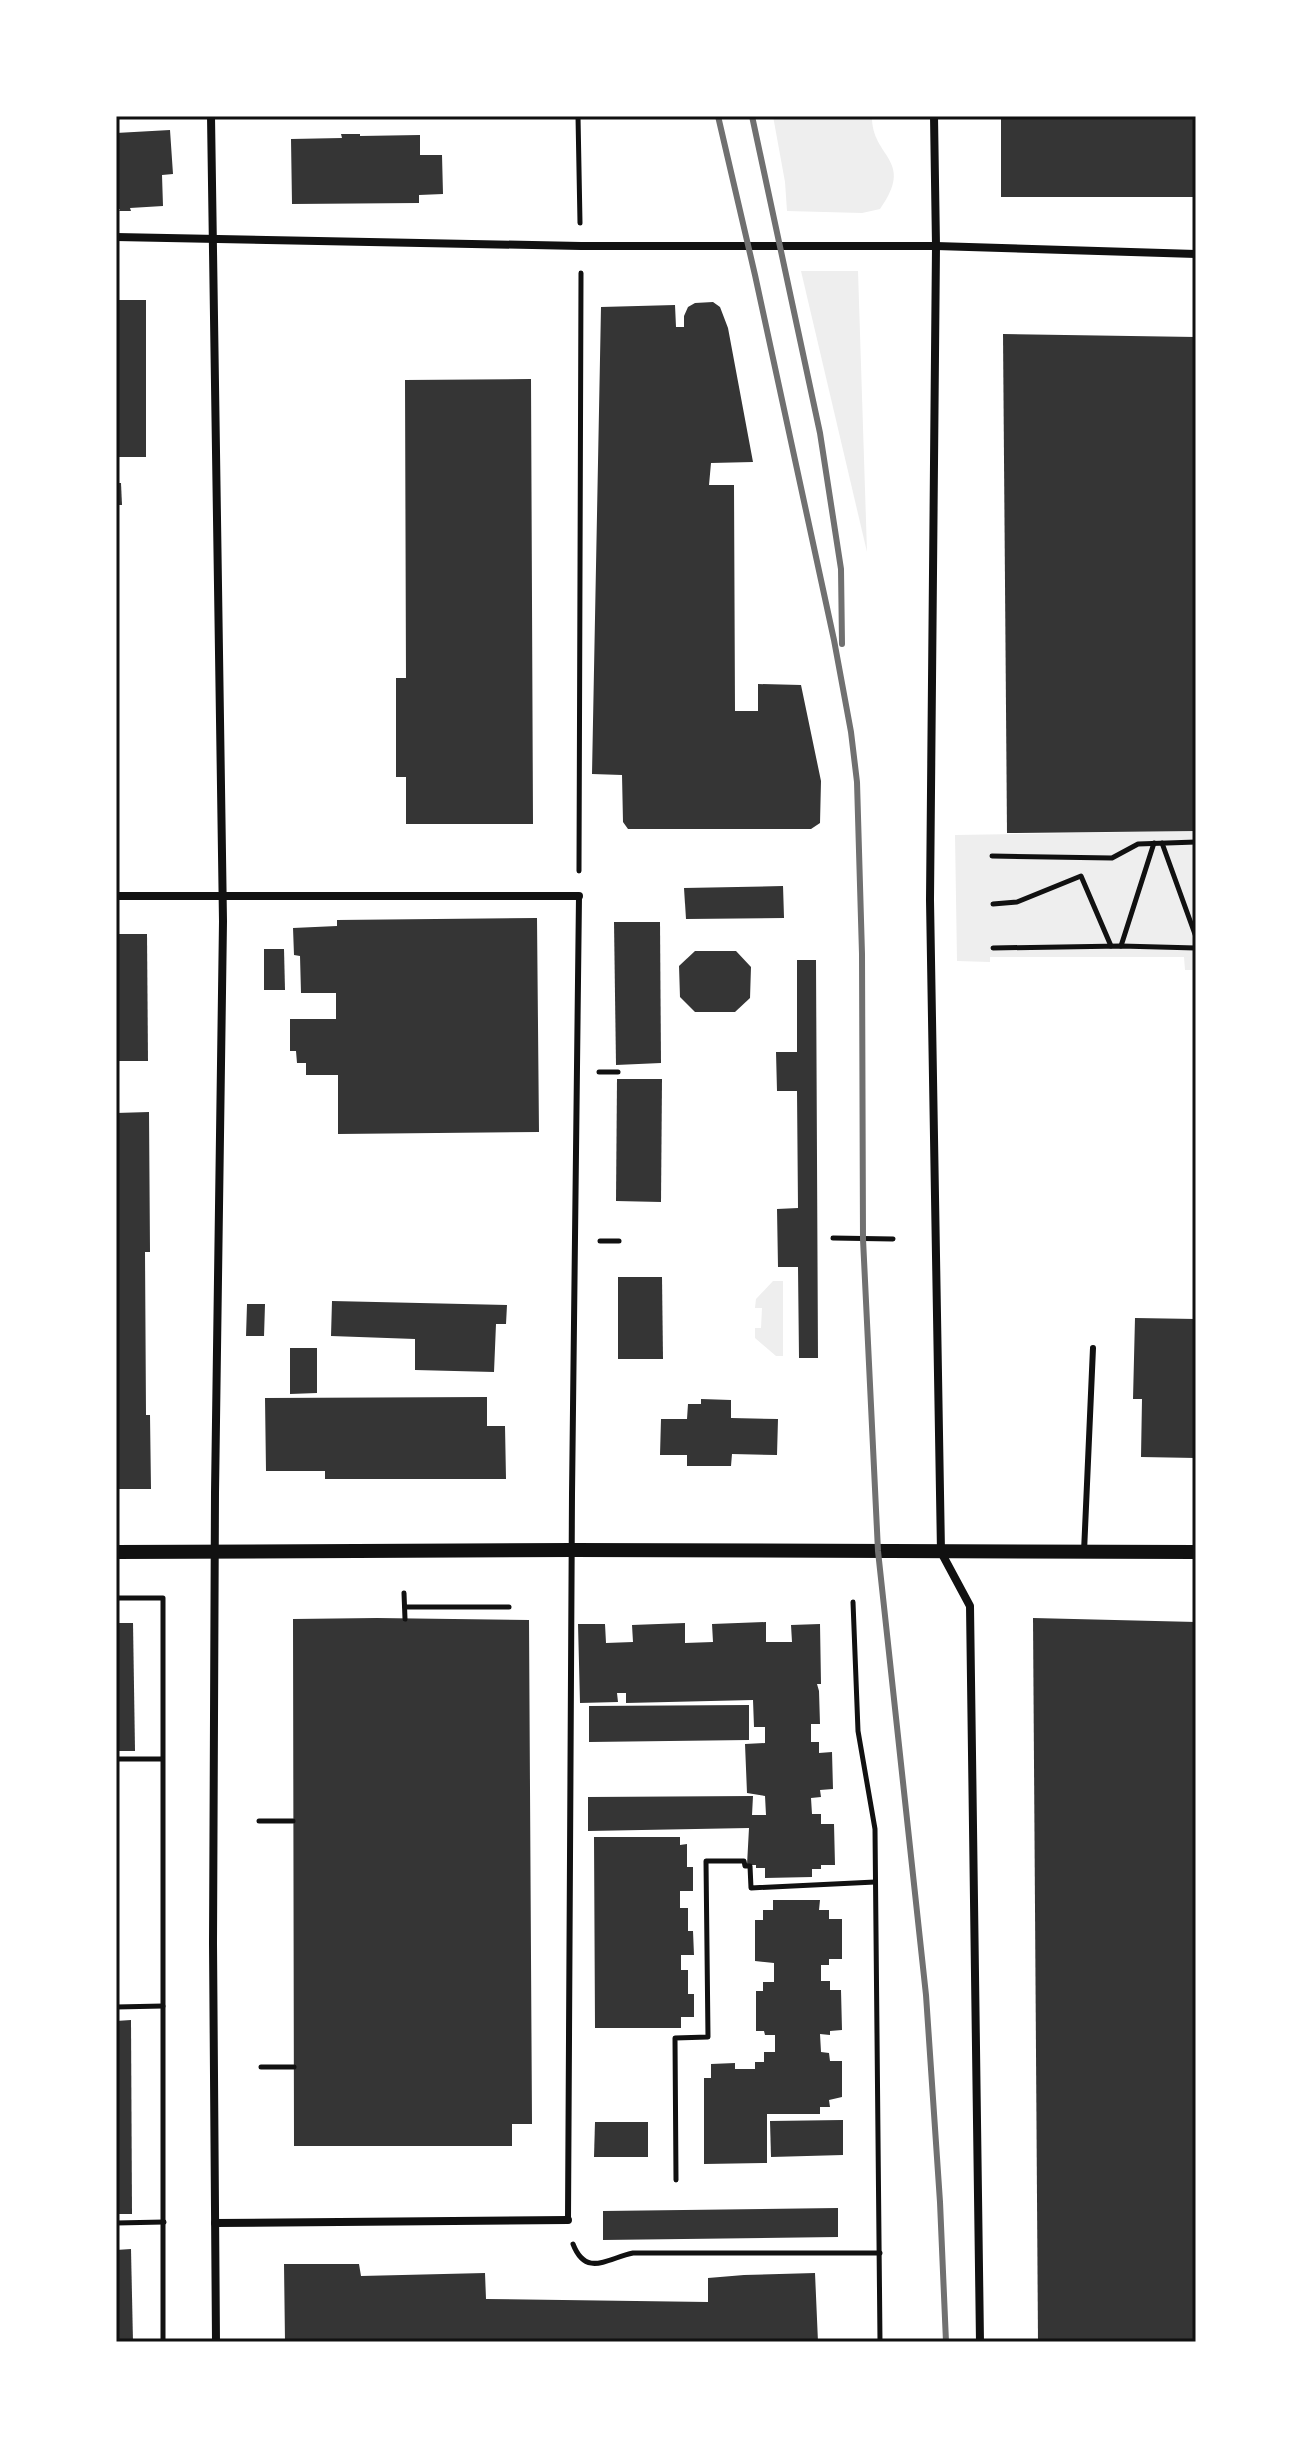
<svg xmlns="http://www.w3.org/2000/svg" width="1312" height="2458" font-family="Ubuntu,sans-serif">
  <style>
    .green { fill: #eee }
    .building { fill: #353535 }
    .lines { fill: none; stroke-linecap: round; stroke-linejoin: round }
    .path { stroke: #111; stroke-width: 5 }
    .service { stroke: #111; stroke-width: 6 }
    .minor { stroke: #111; stroke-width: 8 }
    .tertiary { stroke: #111; stroke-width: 14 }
    .rail { stroke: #707070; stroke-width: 6 }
    .neatline { fill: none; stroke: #111; stroke-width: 3 }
  </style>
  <rect width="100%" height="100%" fill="#fff"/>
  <!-- green -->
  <g class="green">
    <path d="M773,116H872C871,158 916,159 880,209L862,213L787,211L785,182Z"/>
    <path d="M801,271H858L867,552Z"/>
    <path d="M1196,831V970H1185L1184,957H990V962L957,961L955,835Z"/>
    <path d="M773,1281H783V1356H776L755,1338V1328H761L762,1308H755L756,1299Z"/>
  </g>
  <!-- building -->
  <g class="building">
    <rect x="1001" y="116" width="195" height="81"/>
    <path d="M170,130L173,174L162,175L163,206L130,208L131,211H119L120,209H116V133Z"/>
    <path d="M341,134H360V136L420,135V155H442L443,194L419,195V203L292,204L291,139L342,138Z"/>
    <rect x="116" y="300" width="30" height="157"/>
    <path d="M713,302L720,307L728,328L753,462L711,463L709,485H734L735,711H758V684L801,685L821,781L820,823L811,829H628L623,822L622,775L592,774L601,307L675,305L676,327H684V316L688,307L695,303Z"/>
    <path d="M1003,334L1196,337V831L1007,833Z"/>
    <path d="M531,379L533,824H406V777H396V678H406L405,380Z"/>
    <path d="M116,483H121L122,505H116Z"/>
    <path d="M783,886L784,918L686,919L684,888Z"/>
    <path d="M537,918L539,1132L338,1134V1075H306V1063H297L296,1051H290V1019H336V993H301L300,956L294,955L293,928L337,926V920Z"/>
    <path d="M614,922H660L661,1063L616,1065Z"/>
    <path d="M116,934H147L148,1061H116Z"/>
    <path d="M264,949H284L285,990H264Z"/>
    <path d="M695,951H736L751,967L750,998L735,1012H695L680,997L679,966Z"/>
    <path d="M797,960H816L818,1358H799L798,1267H778L777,1209L798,1208L797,1091H777L776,1052H797Z"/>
    <path d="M617,1079H662L661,1202L616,1201Z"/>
    <path d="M149,1112L150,1252H145L146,1415H150L151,1489H116V1113Z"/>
    <path d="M618,1277H662L663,1359H618Z"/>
    <path d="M332,1301L507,1305L506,1324H496L494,1372L415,1370V1339L331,1336Z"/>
    <path d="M247,1304H265L264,1336H246Z"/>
    <path d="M1135,1318L1196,1319V1458L1141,1457L1142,1399H1133Z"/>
    <path d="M290,1348H317V1393L290,1394Z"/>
    <path d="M487,1397V1426H505L506,1479H325V1471H266L265,1398Z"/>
    <path d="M701,1399L731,1400V1418L778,1419L777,1455L732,1454L731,1466H687V1455H660L661,1419H687L688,1404H701Z"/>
    <path d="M377,1618L529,1620L532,2124H512V2146H294L293,1619Z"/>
    <path d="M1033,1618L1196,1622V2342H1038Z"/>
    <path d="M766,1622V1642H792L791,1625L820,1624L821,1684H817L819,1691L820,1724H811V1742H819V1753L832,1752L833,1789L820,1790L821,1797L811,1798L812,1814H821V1824H834L835,1865H821V1869H812V1877L765,1878V1868H756V1865H747L749,1828L588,1831V1797L753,1796L752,1815H766L765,1796L747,1793L745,1744L765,1743V1727H754L753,1700L626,1703V1693H617L618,1702L580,1703L578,1624H605L606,1643L633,1642L632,1625L685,1623V1643L713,1642L712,1624Z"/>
    <path d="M116,1623H133L135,1751H116Z"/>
    <path d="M749,1705V1740L589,1742V1706Z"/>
    <path d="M594,1837H680V1845L687,1844V1867H693V1891H680V1908H688V1931H693L694,1955H681V1970H688V1994H694V2017H681V2028H595Z"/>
    <path d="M773,1900H820L819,1910H829V1919H842V1959H829V1965H821V1981H830V1990H841L842,2030L830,2031V2035L820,2034L821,2052L829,2053L830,2061H842V2097L829,2100L830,2107H820V2114H767V2163L704,2164V2078H711V2064L735,2063V2069H755V2062H764V2052H775V2035H765L764,2031H756V1991H763V1982H774V1963L755,1961V1920H763V1910H773Z"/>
    <path d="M131,2020L132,2214H116V2021Z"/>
    <path d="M843,2120V2155L771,2157L770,2121Z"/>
    <path d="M595,2122H648V2157H594Z"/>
    <path d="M838,2208V2237L603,2240V2211Z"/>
    <path d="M131,2249L133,2342H116V2250Z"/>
    <path d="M284,2264H359L361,2276L485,2273L486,2299L708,2302V2278L744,2275L815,2273L818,2342H285Z"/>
  </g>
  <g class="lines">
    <!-- path -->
    <g class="path">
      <path d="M578,116L580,223"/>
      <path d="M1162,843L1196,937"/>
      <path d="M992,856L1112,858L1138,844L1196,842"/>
      <path d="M579,871L581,273"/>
      <path d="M993,904L1017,902L1081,876L1111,946"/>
      <path d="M1121,946L1154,843"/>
      <path d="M993,948L1121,946L1196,948"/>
      <path d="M599,1072H618"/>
      <path d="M833,1238L893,1239"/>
      <path d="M600,1241H619"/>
      <path d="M404,1593L405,1619"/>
      <path d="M116,1598H163V2342"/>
      <path d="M853,1602L858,1731L875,1829L880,2342"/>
      <path d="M405,1607H509"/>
      <path d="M116,1759H162"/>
      <path d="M259,1821H293"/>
      <path d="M116,2007L163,2006"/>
      <path d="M261,2067H294"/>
      <path d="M676,2180L675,2038L708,2037L706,1861H744L745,1866H750L751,1888L875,1882"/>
      <path d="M116,2223L164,2222"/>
      <path d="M573,2244C586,2278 608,2258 633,2253H880"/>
    </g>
    <!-- service -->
    <g class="service">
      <path d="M1084,1552L1093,1348"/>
      <path d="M568,2220L572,1494L579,896"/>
    </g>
    <!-- minor -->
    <g class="minor">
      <path d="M211,116L223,921L215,1493L213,1943L216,2342"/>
      <path d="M934,116L936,246L930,900L941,1552L970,1606L980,2342"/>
      <path d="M116,237L581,246H936L1196,254"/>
      <path d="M116,896H579"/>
      <path d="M215,2223L568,2220"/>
    </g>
    <!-- tertiary -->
    <path class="tertiary" d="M116,1552L573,1550L1196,1552"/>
    <!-- rail -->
    <g class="rail">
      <path d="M718,116L755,275L834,640L851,732L857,782L862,954L863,1239L878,1551L926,1995L940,2202L946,2342"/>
      <path d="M752,116L820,433L841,569L842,644"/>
    </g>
  </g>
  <!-- border -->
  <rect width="1312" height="2458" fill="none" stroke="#ffffff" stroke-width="236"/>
  <rect x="118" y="118" width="1076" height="2222" class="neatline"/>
</svg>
